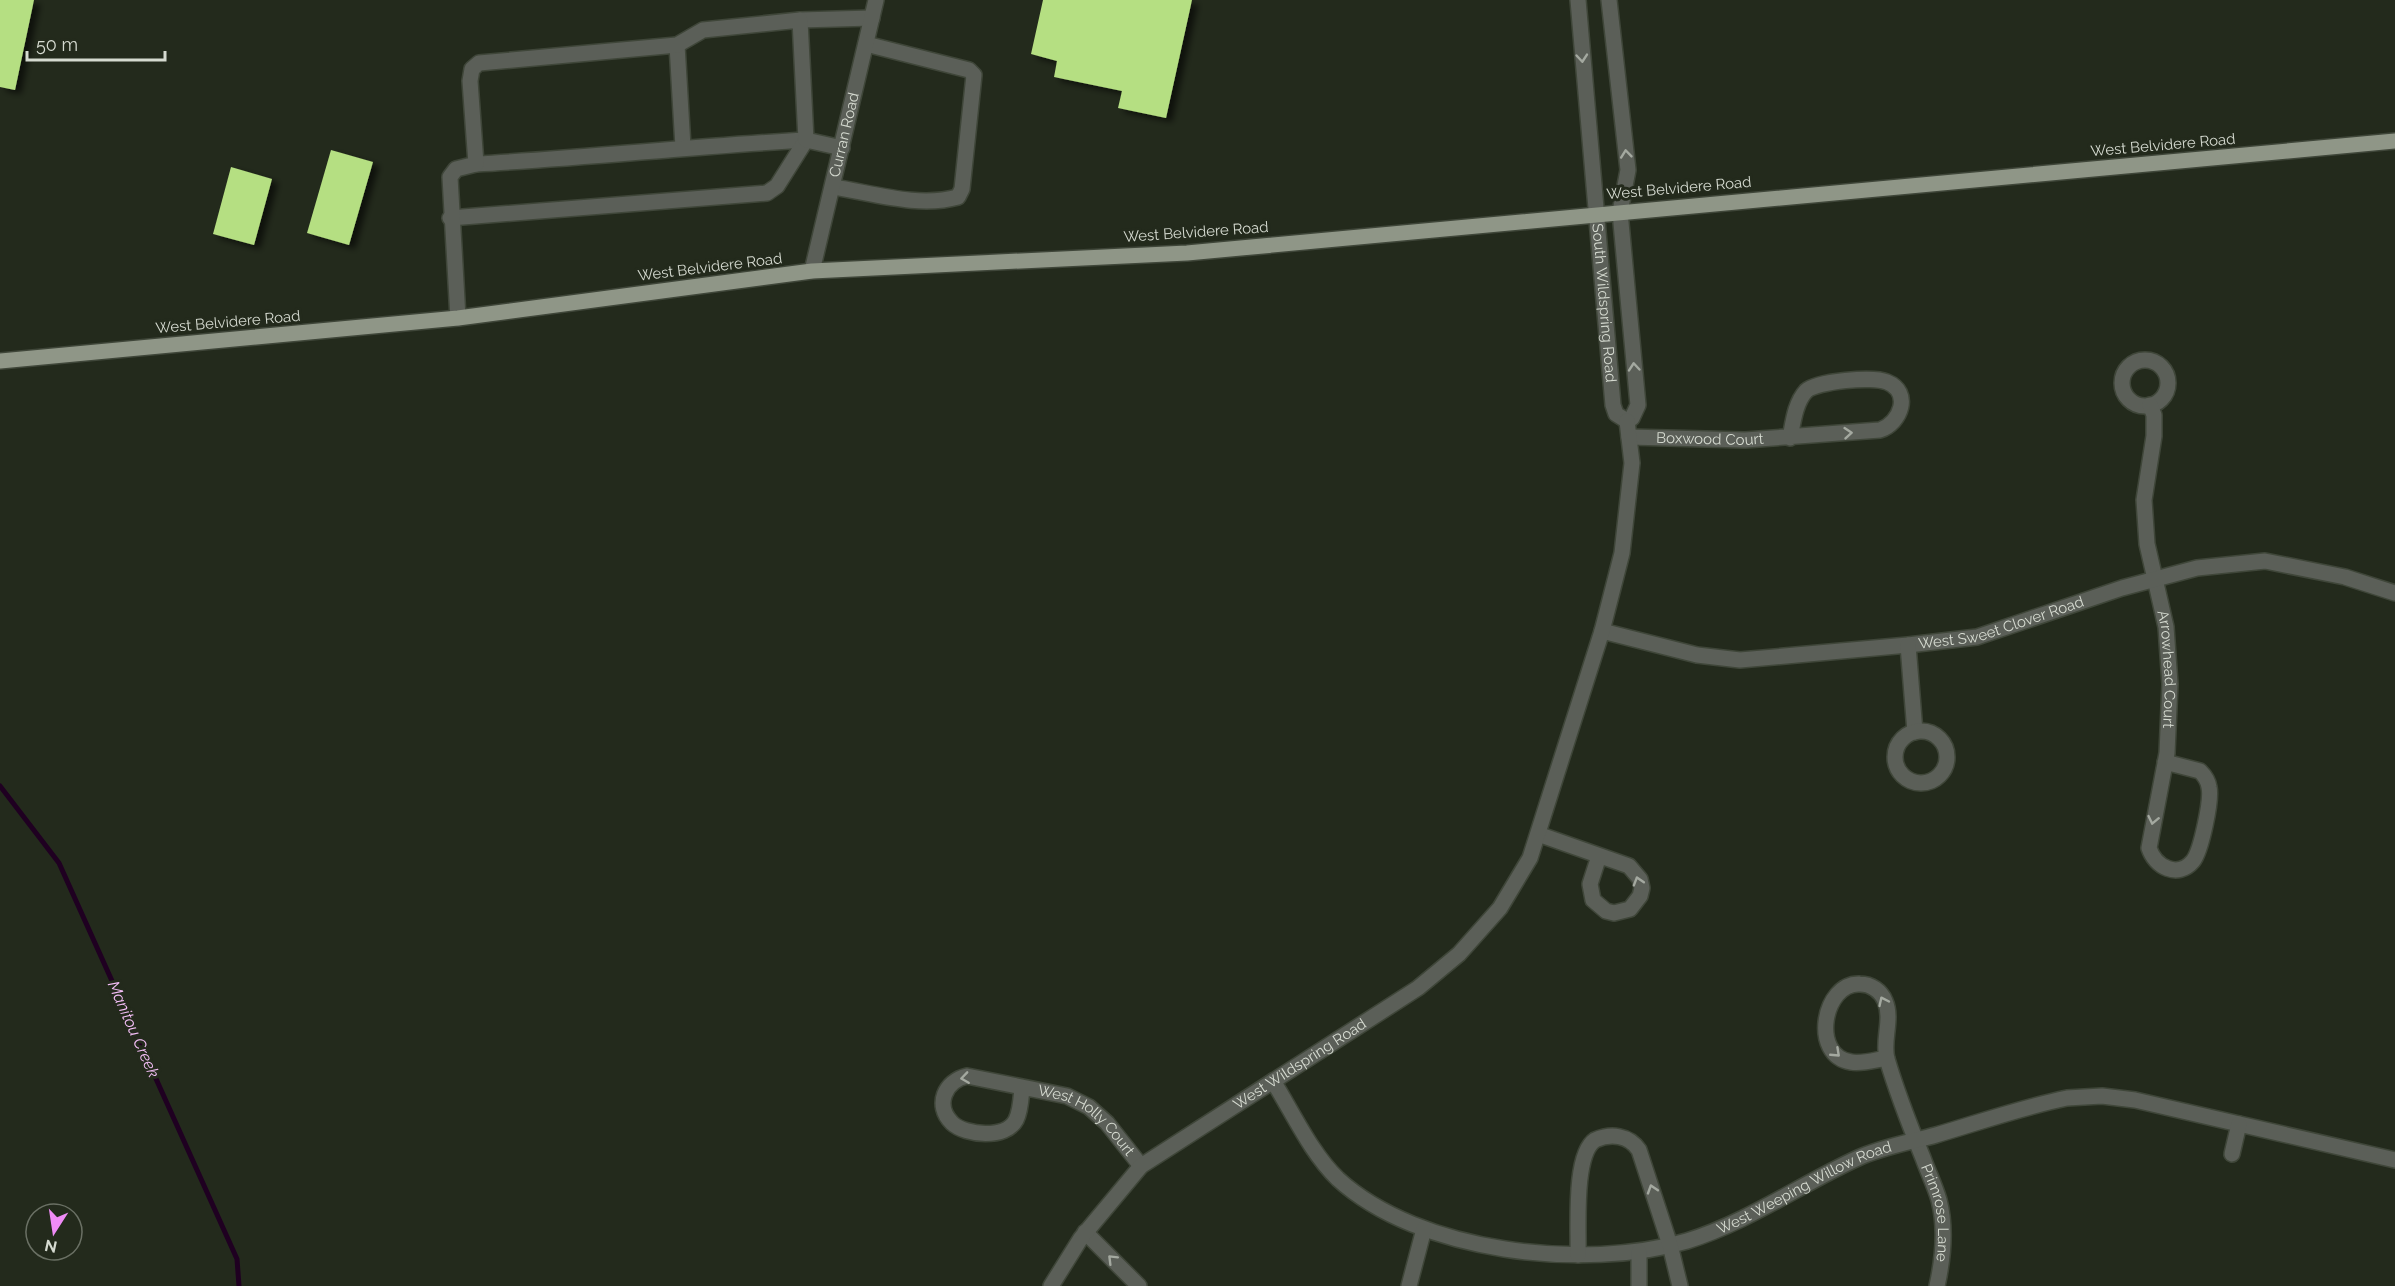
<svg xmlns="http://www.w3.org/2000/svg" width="2395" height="1286" font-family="Raleway,sans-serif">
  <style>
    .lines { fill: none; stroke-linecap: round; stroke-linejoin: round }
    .stream { stroke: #1f0021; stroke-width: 5 }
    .building { fill: #b5df82; filter: url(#shadow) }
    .minor-casing { stroke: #3f4639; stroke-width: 18 }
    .major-casing { stroke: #3f4639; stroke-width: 18 }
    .minor { stroke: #5b5f58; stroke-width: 15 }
    .major { stroke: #8f9687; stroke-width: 15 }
    .oneway { stroke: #a4a9a0 }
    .labels { text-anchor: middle; stroke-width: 6; stroke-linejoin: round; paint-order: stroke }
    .street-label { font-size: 15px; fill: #d5dad0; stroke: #232a1c }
    .water-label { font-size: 16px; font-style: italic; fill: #f6c0f9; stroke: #232a1c }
  </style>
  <defs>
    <filter id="shadow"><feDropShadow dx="6" dy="4" stdDeviation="3" flood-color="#0009"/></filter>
  </defs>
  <rect width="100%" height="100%" fill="#232a1c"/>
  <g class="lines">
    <!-- stream -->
    <path class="stream" d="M0,786L59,863L237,1259L239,1286"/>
  </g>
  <!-- building -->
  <g class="building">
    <path d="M0,0H34L15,90L0,87Z"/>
    <path d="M1043,0H1192L1166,118L1118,108L1122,91L1054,77L1057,61L1031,54Z"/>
    <path d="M331,150L373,162L349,245L307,233Z"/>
    <path d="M231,167L272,179L254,245L213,234Z"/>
  </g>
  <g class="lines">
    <defs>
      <g id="minor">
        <path id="s1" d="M1578,0L1613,405L1616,414L1627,421"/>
        <path d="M1609,0L1628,170L1620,212L1638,405L1632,418L1627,421"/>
        <path d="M800,20L872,18"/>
        <path d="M677,45L683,147"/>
        <path d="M476,164C586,158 696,146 806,140"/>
        <path d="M833,187C873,193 918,208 958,197L962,189L974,75L969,70L866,44"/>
        <path d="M450,218L767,193L777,186L806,140"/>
        <path id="s2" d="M812,271L876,0"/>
        <path d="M458,318L450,177L456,169L476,164L470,81L472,69L479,63L677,45L703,30L800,20L806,140L842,148"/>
        <circle cx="2145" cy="383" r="23"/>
        <path id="s3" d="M2150,405L2154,415V436L2144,500L2147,544L2166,627L2170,684L2167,753L2149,848C2155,867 2178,879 2193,861C2201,851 2212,800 2209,787C2208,780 2205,776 2200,771L2165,762"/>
        <path id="s4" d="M1629,437L1745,440L1880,430C1901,423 1912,392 1887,382C1873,376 1817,381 1806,391C1795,403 1793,423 1790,438"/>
        <path id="s5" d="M1602,631L1697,655L1740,660L1908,645L1977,637L2122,588L2197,568L2265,561L2345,577L2395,593"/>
        <path d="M1908,645L1915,732"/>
        <circle cx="1921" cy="757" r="26"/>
        <path d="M1538,834L1629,866L1640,879L1642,888L1640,896L1630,909L1614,913L1606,911L1593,900L1590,884L1599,856"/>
        <path id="s6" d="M1887,1058C1875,1060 1862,1064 1851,1062C1810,1056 1823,982 1860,984C1871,984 1881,991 1885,1001C1893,1019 1882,1041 1887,1059C1897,1093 1910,1126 1923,1158C1928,1172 1935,1186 1939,1200C1946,1227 1943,1259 1937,1286"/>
        <path id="s7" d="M1273,1081C1293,1113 1311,1153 1338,1179C1419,1253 1585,1271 1687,1241C1748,1222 1801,1184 1858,1158C1882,1147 1911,1142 1936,1135C1980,1122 2023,1107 2067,1098L2102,1096L2135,1100L2395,1160"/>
        <path id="s8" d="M1022,1087C1021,1098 1021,1110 1016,1120C1006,1139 966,1136 952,1123C934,1105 945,1081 967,1076L1067,1096L1089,1107L1107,1123L1141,1166"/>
        <path d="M2232,1154L2239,1124"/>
        <path d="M1085,1232L1139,1286"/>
        <path d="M1639,1252V1286"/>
        <path d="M1578,1255C1579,1230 1573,1155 1595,1140C1611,1133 1629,1135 1639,1150L1670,1245L1680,1286"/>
        <path id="s9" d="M1051,1286L1081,1238L1141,1166L1418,988L1459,954L1500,908L1530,858L1602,631L1622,553L1632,463L1627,421"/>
        <path d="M1409,1286L1424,1229"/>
      </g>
      <path id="major" d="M0,361L458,318L812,271L1187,253L2395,141"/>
    </defs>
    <!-- minor casing -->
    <use href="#minor" class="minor-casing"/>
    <!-- major casing -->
    <use href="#major" class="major-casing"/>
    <!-- minor -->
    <use href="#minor" class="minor"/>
    <!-- major -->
    <use href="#major" class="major"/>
  </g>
  <!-- one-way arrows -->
  <defs><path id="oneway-chevron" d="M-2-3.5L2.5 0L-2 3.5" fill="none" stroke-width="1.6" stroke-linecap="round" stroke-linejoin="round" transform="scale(1.5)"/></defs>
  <g class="oneway">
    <use href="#oneway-chevron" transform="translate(1582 58) rotate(85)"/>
    <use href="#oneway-chevron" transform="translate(1626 154) rotate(-96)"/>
    <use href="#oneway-chevron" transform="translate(1634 367) rotate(-95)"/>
    <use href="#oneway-chevron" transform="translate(1848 433) rotate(-5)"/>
    <use href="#oneway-chevron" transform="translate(2153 820) rotate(102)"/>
    <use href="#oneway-chevron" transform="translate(1638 881) rotate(-107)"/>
    <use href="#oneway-chevron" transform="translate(1883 1001) rotate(-115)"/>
    <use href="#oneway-chevron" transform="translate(1836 1053) rotate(43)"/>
    <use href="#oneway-chevron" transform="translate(965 1078) rotate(172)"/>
    <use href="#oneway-chevron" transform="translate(1652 1189) rotate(-108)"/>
    <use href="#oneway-chevron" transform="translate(1112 1259) rotate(-135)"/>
  </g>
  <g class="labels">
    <!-- street labels -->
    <g class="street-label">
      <text dy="5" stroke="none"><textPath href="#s2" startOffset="140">Curran Road</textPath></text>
      <text transform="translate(2163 145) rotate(-5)" y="5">West Belvidere Road</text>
      <text transform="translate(1679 188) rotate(-5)" y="5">West Belvidere Road</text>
      <text transform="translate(1196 232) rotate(-4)" y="5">West Belvidere Road</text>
      <text transform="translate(710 267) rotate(-7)" y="5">West Belvidere Road</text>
      <text dy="5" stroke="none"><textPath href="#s1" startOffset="304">South Wildspring Road</textPath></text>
      <text transform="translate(228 322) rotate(-5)" y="5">West Belvidere Road</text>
      <text dy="5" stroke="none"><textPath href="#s4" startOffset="81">Boxwood Court</textPath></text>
      <text dy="5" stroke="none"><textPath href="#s5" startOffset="406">West Sweet Clover Road</textPath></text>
      <text dy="5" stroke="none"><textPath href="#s3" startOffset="268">Arrowhead Court</textPath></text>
      <text dy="5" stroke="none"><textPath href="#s9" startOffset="339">West Wildspring Road</textPath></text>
      <text dy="5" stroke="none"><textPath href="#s8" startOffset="297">West Holly Court</textPath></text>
      <text dy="5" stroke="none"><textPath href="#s7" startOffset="614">West Weeping Willow Road</textPath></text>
      <text dy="5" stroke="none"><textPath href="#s6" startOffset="398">Primrose Lane</textPath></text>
    </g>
    <!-- water labels -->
    <g class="water-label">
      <text transform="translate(134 1029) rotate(66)" y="6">Manitou Creek</text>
    </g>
  </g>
  <!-- north arrow -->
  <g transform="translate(54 1232) rotate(192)"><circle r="28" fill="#232a1c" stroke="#6a7064" stroke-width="1.5"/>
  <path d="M0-4.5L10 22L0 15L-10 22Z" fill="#ef8bf6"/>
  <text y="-9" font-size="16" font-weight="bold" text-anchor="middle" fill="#d5dad0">N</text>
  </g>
  <!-- scale -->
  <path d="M27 51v9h138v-9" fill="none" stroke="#d5dad0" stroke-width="3"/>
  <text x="36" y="51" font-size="18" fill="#d5dad0" stroke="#232a1c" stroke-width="4.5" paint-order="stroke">50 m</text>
</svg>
